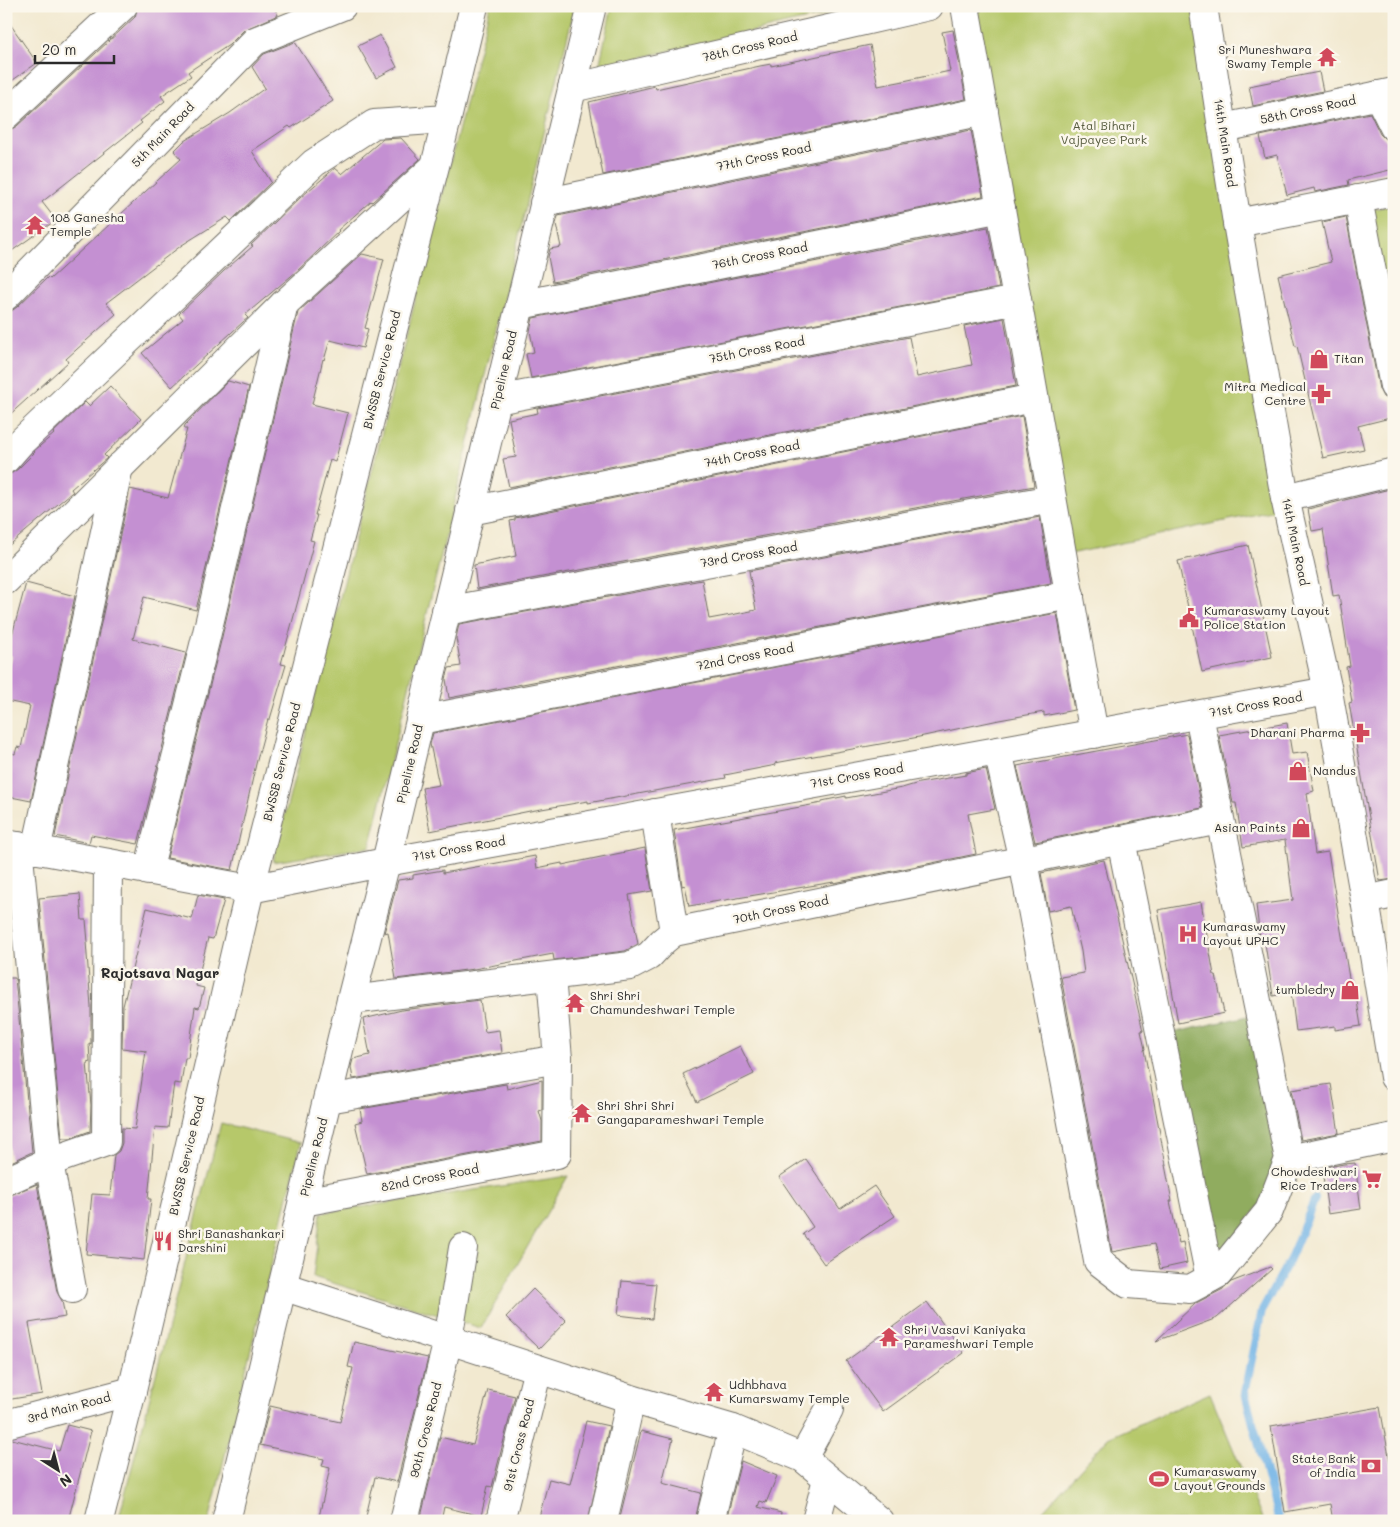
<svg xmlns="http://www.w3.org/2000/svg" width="1400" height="1527" font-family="Mali,sans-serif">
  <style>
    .green { fill: #b6c86b; stroke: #707a4b }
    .forest { fill: #90ac5f; stroke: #5e6c45 }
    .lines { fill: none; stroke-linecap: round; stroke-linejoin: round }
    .stream { stroke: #71b3e6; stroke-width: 8 }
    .building { fill: #c490d2 }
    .minor-casing { stroke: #716e65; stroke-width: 30 }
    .major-casing { stroke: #716e65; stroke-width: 30 }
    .minor { stroke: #fff; stroke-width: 28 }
    .major { stroke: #fff; stroke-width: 28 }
    .labels { text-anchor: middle; stroke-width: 5; stroke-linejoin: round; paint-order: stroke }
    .street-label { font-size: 12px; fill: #2b2b2b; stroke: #fbf7ec }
    .poi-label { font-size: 12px; fill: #2b2b2b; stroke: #fbf7ec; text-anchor: start }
    .park-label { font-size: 12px; fill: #555a3e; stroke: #fbf7ec }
    .neighbourhood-label { font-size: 14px; font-weight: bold; fill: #2b2b2b; stroke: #fbf7ec }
  </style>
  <rect width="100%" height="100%" fill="#fbf7ec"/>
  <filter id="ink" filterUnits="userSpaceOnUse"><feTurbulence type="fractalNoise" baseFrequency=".02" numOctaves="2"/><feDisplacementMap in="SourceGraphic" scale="10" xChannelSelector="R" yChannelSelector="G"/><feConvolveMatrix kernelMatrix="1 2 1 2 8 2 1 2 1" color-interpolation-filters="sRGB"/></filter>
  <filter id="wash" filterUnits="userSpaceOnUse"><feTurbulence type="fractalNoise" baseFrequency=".0096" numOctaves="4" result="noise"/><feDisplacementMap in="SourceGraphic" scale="20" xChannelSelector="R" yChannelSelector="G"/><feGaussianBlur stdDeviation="1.12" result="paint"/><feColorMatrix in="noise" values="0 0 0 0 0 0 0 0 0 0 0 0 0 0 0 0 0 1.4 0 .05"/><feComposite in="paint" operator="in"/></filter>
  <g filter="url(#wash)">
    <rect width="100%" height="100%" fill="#f2e9d0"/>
    <!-- green -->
    <g class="green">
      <path d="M490,6H575L370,847L273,862Z"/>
      <path d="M612,6H864L599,67Z"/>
      <path d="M971,6H1194L1276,510L1070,554Z"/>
      <path d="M1394,205V349L1368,210Z"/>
      <path d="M221,1123L301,1143L209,1521H118Z"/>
      <path d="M568,1176L481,1328L313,1277L321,1213Z"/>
      <path d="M1210,1393L1263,1521H1034L1108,1438Z"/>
    </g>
    <!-- forest -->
    <path class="forest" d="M1248,1016L1277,1159L1261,1203L1214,1266L1167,1034Z"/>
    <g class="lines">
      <!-- stream -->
      <path class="stream" d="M1279,1521L1245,1393L1262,1310L1289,1261L1315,1199"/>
    </g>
    <g id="blocks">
      <!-- building -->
      <g class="building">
        <path d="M138,6H273L278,15L244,30L229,45L188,72L191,76L161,96L165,101L140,121L142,123L42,202L56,220L6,255V132L17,126L135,17Z"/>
        <path d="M6,18L37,63L6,85Z"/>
        <path d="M953,30L966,99L603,175L589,102L655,86L656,89L760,66L771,64V66L870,45L878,86L899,82L950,71L942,32Z"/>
        <path d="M380,35L397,67L376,78L358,46Z"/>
        <path d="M295,42L333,101L291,128L289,126L252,151L271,182L231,221L227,217L182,245L106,303L116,314L66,359L68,362L6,418V315L17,307L48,277L50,279L181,159L174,151L184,141L230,113L265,88L252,67L264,54Z"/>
        <path d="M1319,72L1323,91L1253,106L1249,86Z"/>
        <path d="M1370,113L1380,134L1386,140L1394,143V169L1348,180L1349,185L1315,192L1314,188L1287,195L1277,155L1265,158L1260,136Z"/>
        <path d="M971,130L983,196L553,282L548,257L550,249L561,247L556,224L558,216Z"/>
        <path d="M401,138L420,159L372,202L371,201L338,230L339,231L297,271L245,315L248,318L243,322L172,387L142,353L183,319L179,314L224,271L253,246L251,245L301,197L335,168L342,174L383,139Z"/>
        <path d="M1346,217L1379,389L1383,397L1392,401L1394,417L1358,426L1364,449L1323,458L1297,346H1295L1278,275L1331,262L1322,222Z"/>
        <path d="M988,227L999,288L531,378L526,354L534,352L530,331L533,318Z"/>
        <path d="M362,254L384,259L365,328L368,329L363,348L330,340L324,360L323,359L312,404L348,413L335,462L330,460L315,515H317L310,540L314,541L281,664L286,665L270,719H268L256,764L232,870L167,858L221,641L298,312Z"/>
        <path d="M1004,318L1016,386L509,487L503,459L516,457L509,419L538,413L537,408L909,337L917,377L972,365L964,326Z"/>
        <path d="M228,381L249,387L196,610L144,597L133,639L186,653L138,844L91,835L89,843L55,836L130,489L168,498L187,429H184L185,425Z"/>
        <path d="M110,386L141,419L104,455L107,458L71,489L73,492L71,493L6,548V477L18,469L35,452L34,451L54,434L53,433L85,402L89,406Z"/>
        <path d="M1022,416L1034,486L477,589L474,565L516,556L510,521L515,520V518Z"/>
        <path d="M1394,488V648L1389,649V654L1394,683V879L1380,881L1349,703L1352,702L1346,667L1350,666L1339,595L1333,596L1323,529L1312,531L1308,509Z"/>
        <path d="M1040,517L1051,583L449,698L446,679L449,668L461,666L456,638L459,624L702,580L709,619L731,615L756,610L749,571Z"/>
        <path d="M1248,545L1272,657L1202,672L1178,561Z"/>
        <path d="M26,583L75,596L31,801L6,796V752L15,754L17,747L21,748L30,706L6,701V683L12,656L7,654Z"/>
        <path d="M1057,613L1074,710L1044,716V712L999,720L919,737L775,763L776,765L725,775L726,778L588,803V801L530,811L430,831L422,788L439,785L430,744L433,733Z"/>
        <path d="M1287,723L1292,754L1307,752L1314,791L1307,793L1315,854L1328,852L1352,996L1356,995L1361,1026L1335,1030V1026L1296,1031L1291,992L1273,996L1264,937L1260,938L1256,905L1293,900L1285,840L1243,847L1236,803H1233L1219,735Z"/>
        <path d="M1187,734L1202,808L1035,842L1017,766Z"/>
        <path d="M986,769L995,809L968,814L976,854L834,883V882L689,906L685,885L682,886L674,830L822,803V801L846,796V798L902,788L919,783L966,775V773Z"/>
        <path d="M645,848L652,891L629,895L638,944L625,951L554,960L553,954L474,969L396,979L388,932L384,933L398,880L413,878V875L443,870V873L535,856L537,868L562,863V865Z"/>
        <path d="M1104,860L1143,1031H1141L1145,1049L1144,1050L1166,1165H1165L1172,1201H1170L1179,1243L1183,1242L1187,1263L1160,1269L1154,1244L1112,1252L1061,977L1084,973L1081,951L1071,906L1048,911L1041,873Z"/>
        <path d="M80,894L82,920H86L88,942H86L91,1006V1044L89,1043L90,1062L87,1063L91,1105L90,1131L71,1138H62L39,898Z"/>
        <path d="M198,895L224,900L213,939L208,938L196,986L204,988L199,1008L195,1007L188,1058H185L181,1084L174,1083L168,1128L155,1127L148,1199H151L144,1260L86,1254L92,1194L110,1195L114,1155L119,1151L122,1143V1128L135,1129L146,1051L122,1048L123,1006L147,908L192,919Z"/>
        <path d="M1201,902L1214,975H1216L1224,1013L1178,1023L1158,910Z"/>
        <path d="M6,978H15L32,1152L11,1162L6,1131Z"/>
        <path d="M480,1000L485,1032L499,1030L502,1053L353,1079L351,1067L353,1059L370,1055L363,1019L402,1010Z"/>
        <path d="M740,1046L754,1074L697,1102L683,1074Z"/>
        <path d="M542,1080V1110L539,1111L542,1121V1141L367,1174L355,1123L362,1121L360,1109L506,1084L507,1089Z"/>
        <path d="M1331,1084L1339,1133L1301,1140L1291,1090Z"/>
        <path d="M806,1159L840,1209L874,1186L895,1216L824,1264L803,1234L813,1227L779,1177Z"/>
        <path d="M1355,1163L1361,1209L1328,1214L1322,1168L1344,1164Z"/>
        <path d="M37,1184L57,1292L62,1301L65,1317L29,1323L42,1394L6,1400V1204H9L8,1196Z"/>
        <path d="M1270,1267L1272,1269L1217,1318L1156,1341L1196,1303L1225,1288L1231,1282Z"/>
        <path d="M622,1281L656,1284L652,1319L618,1315Z"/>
        <path d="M533,1289L566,1321L539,1349L506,1317Z"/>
        <path d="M927,1302L964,1353L883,1412L846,1361Z"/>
        <path d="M354,1342L428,1358L397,1482L375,1477L365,1521H318L330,1468L322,1466L324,1459L260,1445L270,1406L340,1422L353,1368L348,1367Z"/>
        <path d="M488,1390L515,1396L492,1487L488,1486L481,1516L444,1507L441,1521H420L440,1437L473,1445Z"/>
        <path d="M1380,1407L1394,1484V1521H1333L1330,1504L1285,1512L1271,1426Z"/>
        <path d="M586,1421L609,1426L588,1521H538L549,1479L570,1484Z"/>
        <path d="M67,1425L91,1431L68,1521H6V1439H12L59,1451Z"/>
        <path d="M641,1431L673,1439L662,1483L701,1493L695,1521H619Z"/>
        <path d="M741,1461L777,1476L766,1503L760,1501L758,1507L781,1513L780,1521H726Z"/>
      </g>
    </g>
  </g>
  <g filter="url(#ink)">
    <use href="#blocks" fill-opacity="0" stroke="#716e65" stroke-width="1"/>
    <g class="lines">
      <defs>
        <g id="minor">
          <path d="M965,6L1094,734"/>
          <path d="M572,88L929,6"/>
          <path d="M1378,95L1394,127"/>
          <path d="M6,115L123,6"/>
          <path d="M1223,128L1394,92"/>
          <path d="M1358,199L1394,386"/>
          <path d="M544,203L984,111"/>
          <path d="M1237,223L1394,192"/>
          <path d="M6,296L255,41L342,6"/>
          <path d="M520,305L1001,208"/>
          <path d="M497,400L1017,300"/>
          <path d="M6,459L21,442L314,163L374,124L447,119"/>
          <path d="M1285,498L1394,472"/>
          <path d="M470,511L1034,398"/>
          <path d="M6,580L284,304L434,167"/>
          <path d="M446,611L1052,499"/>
          <path d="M420,720L1070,595"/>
          <path d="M998,751L1023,861L1098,1261L1128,1284L1190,1289L1218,1274L1269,1211L1289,1159L1199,715"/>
          <path d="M655,813L674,932"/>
          <path d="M1121,840L1210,1278"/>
          <path d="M6,844L250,889L386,862L1328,691"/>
          <path d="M18,846L49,1162L72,1289"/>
          <path d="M36,850L119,467"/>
          <path d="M148,871L206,637L284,304"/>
          <path d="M1365,900L1394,894"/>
          <path d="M351,1000L630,966L649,956L663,941L674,932L1219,820"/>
          <path d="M328,1099L558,1059"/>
          <path d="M1289,1159L1394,1137"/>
          <path d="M6,1181L49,1162L106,1142L108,863"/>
          <path d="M303,1202L557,1154L558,1059L551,976"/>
          <path d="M282,1286L631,1399L733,1429L803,1458L879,1521"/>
          <path d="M6,1424L132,1391"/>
          <path d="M803,1458L829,1410"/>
          <path d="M99,1521L132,1391L250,889L447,119L474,6"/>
          <path d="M226,1521L351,1000L386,862L592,6"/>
          <path d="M404,1521L448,1340L463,1248"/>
          <path d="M500,1521L538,1369"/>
          <path d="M603,1521L631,1399"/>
          <path d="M710,1521L733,1429"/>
          <path d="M816,1521L827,1479"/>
        </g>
        <path id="major" d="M1203,6L1237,223L1285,498L1328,691L1365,900L1394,1077"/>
      </defs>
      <!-- minor casing -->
      <use href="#minor" class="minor-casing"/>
      <!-- major casing -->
      <use href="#major" class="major-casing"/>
      <!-- minor -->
      <use href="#minor" class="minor"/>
      <!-- major -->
      <use href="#major" class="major"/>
    </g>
  </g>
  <!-- icons -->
  <defs>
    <symbol id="temple-bare" viewBox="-9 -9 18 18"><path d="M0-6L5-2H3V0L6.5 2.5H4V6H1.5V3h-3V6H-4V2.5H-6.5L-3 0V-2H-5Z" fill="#d1495b" stroke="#fbf7ec" stroke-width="2.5" paint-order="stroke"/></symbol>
    <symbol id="shop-bare" viewBox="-9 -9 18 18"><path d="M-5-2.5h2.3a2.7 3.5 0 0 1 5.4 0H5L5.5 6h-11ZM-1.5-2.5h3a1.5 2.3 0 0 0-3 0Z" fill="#d1495b" stroke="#fbf7ec" stroke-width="2.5" paint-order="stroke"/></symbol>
    <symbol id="pharmacy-bare" viewBox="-9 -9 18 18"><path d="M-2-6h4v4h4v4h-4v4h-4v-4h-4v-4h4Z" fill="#d1495b" stroke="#fbf7ec" stroke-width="2.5" paint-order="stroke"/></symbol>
    <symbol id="civic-bare" viewBox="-9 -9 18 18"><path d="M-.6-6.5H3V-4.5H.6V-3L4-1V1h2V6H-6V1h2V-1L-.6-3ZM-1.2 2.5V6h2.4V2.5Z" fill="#d1495b" stroke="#fbf7ec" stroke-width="2.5" paint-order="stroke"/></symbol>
    <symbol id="hospital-bare" viewBox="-9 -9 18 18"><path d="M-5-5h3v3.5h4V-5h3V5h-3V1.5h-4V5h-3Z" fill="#d1495b" stroke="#fbf7ec" stroke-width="2.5" paint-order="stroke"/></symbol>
    <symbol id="supermarket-bare" viewBox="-9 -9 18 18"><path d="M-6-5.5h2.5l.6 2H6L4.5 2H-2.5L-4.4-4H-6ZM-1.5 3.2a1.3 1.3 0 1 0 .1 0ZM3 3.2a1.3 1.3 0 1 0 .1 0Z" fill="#d1495b" stroke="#fbf7ec" stroke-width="2.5" paint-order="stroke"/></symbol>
    <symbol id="restaurant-bare" viewBox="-9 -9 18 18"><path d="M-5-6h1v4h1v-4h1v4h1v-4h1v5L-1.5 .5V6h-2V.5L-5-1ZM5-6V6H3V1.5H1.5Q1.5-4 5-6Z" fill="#d1495b" stroke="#fbf7ec" stroke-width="2.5" paint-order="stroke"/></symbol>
    <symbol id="bank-bare" viewBox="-9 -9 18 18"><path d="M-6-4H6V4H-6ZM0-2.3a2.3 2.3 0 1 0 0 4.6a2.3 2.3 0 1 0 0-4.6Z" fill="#d1495b" stroke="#fbf7ec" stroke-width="2.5" paint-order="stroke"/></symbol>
    <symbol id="stadium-bare" viewBox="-9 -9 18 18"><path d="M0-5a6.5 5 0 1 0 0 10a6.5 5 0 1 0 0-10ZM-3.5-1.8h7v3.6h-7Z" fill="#d1495b" stroke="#fbf7ec" stroke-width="2.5" paint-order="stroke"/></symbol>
  </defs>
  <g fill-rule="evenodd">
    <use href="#temple-bare" x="1313" y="43" width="28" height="28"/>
    <use href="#temple-bare" x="21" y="211" width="28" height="28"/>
    <use href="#shop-bare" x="1305" y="345" width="28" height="28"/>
    <use href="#pharmacy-bare" x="1307" y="380" width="28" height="28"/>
    <use href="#civic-bare" x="1175" y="604" width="28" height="28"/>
    <use href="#pharmacy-bare" x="1346" y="719" width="28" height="28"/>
    <use href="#shop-bare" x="1284" y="757" width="28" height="28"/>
    <use href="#shop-bare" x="1287" y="814" width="28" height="28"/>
    <use href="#hospital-bare" x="1174" y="920" width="28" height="28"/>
    <use href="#shop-bare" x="1336" y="976" width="28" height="28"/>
    <use href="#temple-bare" x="561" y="989" width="28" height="28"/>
    <use href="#temple-bare" x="568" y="1099" width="28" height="28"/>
    <use href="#supermarket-bare" x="1358" y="1165" width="28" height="28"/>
    <use href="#restaurant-bare" x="149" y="1227" width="28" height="28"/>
    <use href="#temple-bare" x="875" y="1323" width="28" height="28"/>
    <use href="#temple-bare" x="700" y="1378" width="28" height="28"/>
    <use href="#bank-bare" x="1357" y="1452" width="28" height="28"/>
    <use href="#stadium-bare" x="1145" y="1465" width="28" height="28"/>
  </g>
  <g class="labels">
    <!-- street labels -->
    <g class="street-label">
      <text transform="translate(750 47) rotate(-13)" y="4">78th Cross Road</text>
      <text transform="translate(1308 110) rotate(-12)" y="4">58th Cross Road</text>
      <text transform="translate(163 135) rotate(-46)" y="4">5th Main Road</text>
      <text transform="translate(1225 143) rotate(81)" y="4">14th Main Road</text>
      <text transform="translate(764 157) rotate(-12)" y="4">77th Cross Road</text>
      <text transform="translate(760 256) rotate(-11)" y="4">76th Cross Road</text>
      <text transform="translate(757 350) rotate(-11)" y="4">75th Cross Road</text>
      <text transform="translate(382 370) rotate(-76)" y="4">BWSSB Service Road</text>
      <text transform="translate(504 370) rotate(-77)" y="4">Pipeline Road</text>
      <text transform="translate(752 454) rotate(-11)" y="4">74th Cross Road</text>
      <text transform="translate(1295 542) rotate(78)" y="4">14th Main Road</text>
      <text transform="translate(749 555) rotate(-10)" y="4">73rd Cross Road</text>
      <text transform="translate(745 657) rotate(-11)" y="4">72nd Cross Road</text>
      <text transform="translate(1256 705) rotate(-10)" y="4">71st Cross Road</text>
      <text transform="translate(282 762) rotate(-76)" y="4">BWSSB Service Road</text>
      <text transform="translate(410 764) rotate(-77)" y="4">Pipeline Road</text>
      <text transform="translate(857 776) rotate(-10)" y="4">71st Cross Road</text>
      <text transform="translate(459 849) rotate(-10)" y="4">71st Cross Road</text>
      <text transform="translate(781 910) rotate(-12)" y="4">70th Cross Road</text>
      <text transform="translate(187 1156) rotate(-77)" y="4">BWSSB Service Road</text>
      <text transform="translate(314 1157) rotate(-76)" y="4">Pipeline Road</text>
      <text transform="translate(430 1178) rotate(-11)" y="4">82nd Cross Road</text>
      <text transform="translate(69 1408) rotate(-15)" y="4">3rd Main Road</text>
      <text transform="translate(426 1430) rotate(-76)" y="4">90th Cross Road</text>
      <text transform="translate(519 1445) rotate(-76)" y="4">91st Cross Road</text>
    </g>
    <!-- poi labels -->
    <g class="poi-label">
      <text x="1312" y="54" text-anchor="end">Sri Muneshwara<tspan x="1312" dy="14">Swamy Temple</tspan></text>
      <text x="50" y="222">108 Ganesha<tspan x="50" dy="14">Temple</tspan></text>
      <text x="1334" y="363">Titan</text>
      <text x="1306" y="391" text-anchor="end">Mitra Medical<tspan x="1306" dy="14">Centre</tspan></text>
      <text x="1204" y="615">Kumaraswamy Layout<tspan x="1204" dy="14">Police Station</tspan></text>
      <text x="1345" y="737" text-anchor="end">Dharani Pharma</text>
      <text x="1313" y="775">Nandus</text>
      <text x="1286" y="832" text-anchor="end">Asian Paints</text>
      <text x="1203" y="931">Kumaraswamy<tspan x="1203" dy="14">Layout UPHC</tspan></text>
      <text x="1335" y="994" text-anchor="end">tumbledry</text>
      <text x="590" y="1000">Shri Shri<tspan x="590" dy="14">Chamundeshwari Temple</tspan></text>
      <text x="597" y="1110">Shri Shri Shri<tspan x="597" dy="14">Gangaparameshwari Temple</tspan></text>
      <text x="1357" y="1176" text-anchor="end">Chowdeshwari<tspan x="1357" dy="14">Rice Traders</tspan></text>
      <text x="178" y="1238">Shri Banashankari<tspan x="178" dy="14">Darshini</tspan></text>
      <text x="904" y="1334">Shri Vasavi Kaniyaka<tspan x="904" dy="14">Parameshwari Temple</tspan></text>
      <text x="729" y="1389">Udhbhava<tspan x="729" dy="14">Kumarswamy Temple</tspan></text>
      <text x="1356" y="1463" text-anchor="end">State Bank<tspan x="1356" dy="14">of India</tspan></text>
      <text x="1174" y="1476">Kumaraswamy<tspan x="1174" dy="14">Layout Grounds</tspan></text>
    </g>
    <!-- park labels -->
    <g class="park-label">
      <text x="1104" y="130">Atal Bihari<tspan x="1104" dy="14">Vajpayee Park</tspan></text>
    </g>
    <!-- neighbourhood labels -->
    <g class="neighbourhood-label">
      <text x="160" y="978">Rajotsava Nagar</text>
    </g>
  </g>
  <!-- margin -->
  <rect width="1400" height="1527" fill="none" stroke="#fbf7ec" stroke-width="25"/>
  <!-- north arrow -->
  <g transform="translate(58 1470) rotate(144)" stroke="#fbf7ec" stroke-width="4" paint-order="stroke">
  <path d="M0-4L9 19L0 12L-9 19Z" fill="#2b2b2b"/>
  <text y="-8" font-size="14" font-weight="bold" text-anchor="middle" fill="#2b2b2b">N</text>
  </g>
  <!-- scale -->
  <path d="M35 55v8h79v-8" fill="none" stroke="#2b2b2b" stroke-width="2.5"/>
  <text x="42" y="55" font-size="15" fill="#2b2b2b" stroke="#fbf7ec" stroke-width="4" paint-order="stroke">20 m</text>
</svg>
